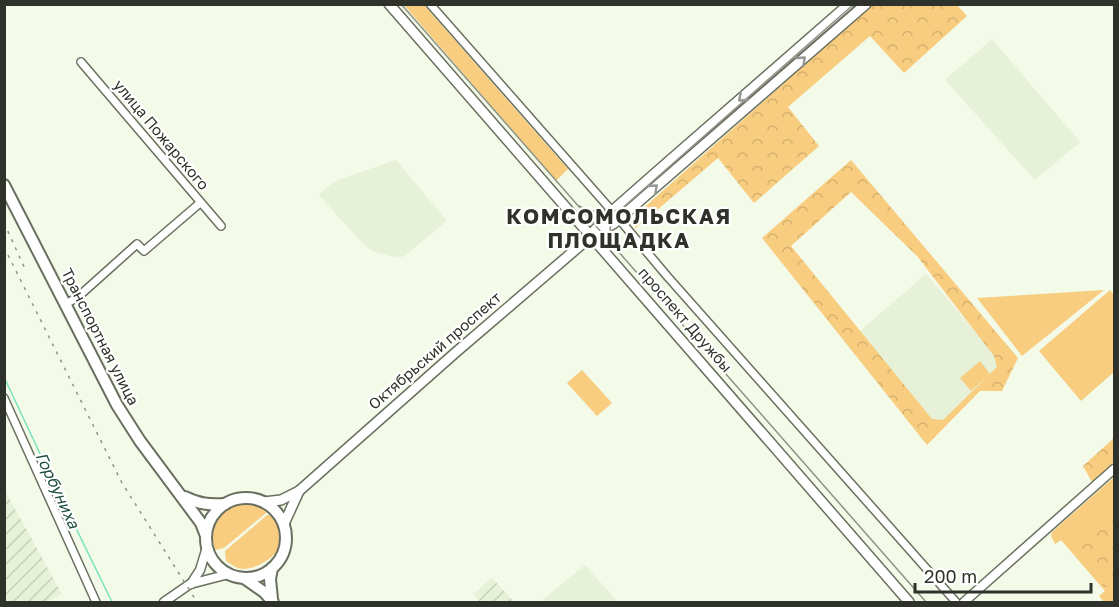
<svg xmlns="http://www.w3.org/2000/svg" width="1119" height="607" font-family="'Golos Text',sans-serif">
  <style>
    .built { fill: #e6f1d7 }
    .industrial { fill: url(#industrial-furrows) }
    .green { fill: #f8cd7f }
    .forest { fill: url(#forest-crowns); fill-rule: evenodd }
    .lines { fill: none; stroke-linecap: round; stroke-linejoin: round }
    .stream { stroke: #77e4bc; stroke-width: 1.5 }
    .minor-casing { stroke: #6a7060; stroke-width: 10 }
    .tertiary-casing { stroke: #6a7060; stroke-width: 11 }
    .secondary-casing { stroke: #6a7060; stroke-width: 12 }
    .primary-casing { stroke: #6a7060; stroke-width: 14 }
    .minor { stroke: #fff; stroke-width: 7 }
    .tertiary { stroke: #fff; stroke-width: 8 }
    .secondary { stroke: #fff; stroke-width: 9 }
    .primary { stroke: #fff; stroke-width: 10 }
    .tram { stroke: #8e9387; stroke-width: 1.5 }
    .rail { stroke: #8e9387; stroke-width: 1.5; stroke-dasharray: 3 6; stroke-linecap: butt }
    .oneway { stroke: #979895 }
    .labels { text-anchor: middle; stroke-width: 4.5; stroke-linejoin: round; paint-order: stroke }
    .street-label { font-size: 15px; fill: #2f322b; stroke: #fff }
    .water-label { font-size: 16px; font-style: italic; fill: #204e3e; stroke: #fff }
    .district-label { font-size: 21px; font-weight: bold; letter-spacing: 1.5px; fill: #2f322b; stroke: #fff }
  </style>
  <defs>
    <pattern id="industrial-furrows" width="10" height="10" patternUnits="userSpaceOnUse" patternTransform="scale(1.5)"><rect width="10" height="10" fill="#e6f1d7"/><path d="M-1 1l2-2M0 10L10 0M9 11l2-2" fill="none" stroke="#c6cfb9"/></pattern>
    <pattern id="forest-crowns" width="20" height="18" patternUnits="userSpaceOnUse" patternTransform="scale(1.5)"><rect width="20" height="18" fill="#f8cd7f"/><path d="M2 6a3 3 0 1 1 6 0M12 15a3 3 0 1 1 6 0" fill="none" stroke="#d5b06e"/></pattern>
  </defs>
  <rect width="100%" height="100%" fill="#f3fae8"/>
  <!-- built -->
  <g class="built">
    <path d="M992,39L1080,142L1035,180L945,80Z"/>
    <path d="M396,160L447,221L403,257L390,256L374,252L364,245L319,195L335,181Z"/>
    <path d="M926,274L1006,368L933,430L853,337Z"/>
    <path d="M585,565L618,602H540Z"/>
  </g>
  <!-- industrial -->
  <g class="industrial">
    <path d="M4,489L62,594L47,602H5Z"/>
    <path d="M492,578L514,602H480L473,594Z"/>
  </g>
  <!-- green -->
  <g class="green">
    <path d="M404,5H424L568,169L556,181Z"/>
    <path d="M1104,290L1022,356L977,298Z"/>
    <path d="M1110,290L1114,295V372L1081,401L1039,351Z"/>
    <path d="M980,361L990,374L971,391L960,378Z"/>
    <path d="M582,370L612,403L597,416L567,383Z"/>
    <path d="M1114,477V602H1104L1099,596L1105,591L1061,540L1055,544L1051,536L1052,532Z"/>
    <path d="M245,501L257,502L266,507V513L224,548L215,550C207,521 217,507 245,501Z"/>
    <path d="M267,515L276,516C279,522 283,531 282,539C281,555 258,569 243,569C237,569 231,564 226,561L225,551Z"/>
  </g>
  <!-- forest -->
  <g class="forest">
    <path d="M873,4L957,5L967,16L904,73L870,36L788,107L819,146L754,203L718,158L636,228L633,226L632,220L639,212Z"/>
    <path d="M851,160L1018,358L1002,391H980L927,445L762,238ZM851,192L917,256L994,356L997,367L943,420L932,419L791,246Z"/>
    <path d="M1114,438V462L1092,482L1083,466Z"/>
    <path d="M1113,514L1114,516V580L1105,588L1066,544L1067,540L1104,523Z"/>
  </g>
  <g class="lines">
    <!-- stream -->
    <path class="stream" d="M4,377L51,477L112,602"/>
    <defs>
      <g id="minor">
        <path d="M430,4L612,211"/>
        <path d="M81,62L221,226"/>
        <path d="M619,219L667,276L956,602"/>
        <path d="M66,304L79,296L137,244L144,251L200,203"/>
        <path d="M4,398L96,602"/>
      </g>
      <g id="tertiary">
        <path d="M191,584L200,570L207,547"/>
        <path d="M164,602L190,584L229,574"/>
        <path d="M964,602L1114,469"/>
      </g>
      <g id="secondary">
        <path d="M389,4L909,602"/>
        <path d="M591,235L613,224L866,4"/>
        <path d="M264,502L281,500L299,491L455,353L582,244L611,212L669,161L849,4"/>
        <path d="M284,524L299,491"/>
      </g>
      <g id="primary">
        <path d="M4,185L117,405L140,441L201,523L206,536"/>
        <path d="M185,497C199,504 209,505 225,504"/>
        <circle cx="246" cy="538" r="40"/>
        <path d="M272,568L270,579L272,599"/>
        <path d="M244,578L264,592L273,602"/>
      </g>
    </defs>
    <!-- minor casing -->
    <use href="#minor" class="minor-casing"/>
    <!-- tertiary casing -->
    <use href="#tertiary" class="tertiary-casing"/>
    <!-- secondary casing -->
    <use href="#secondary" class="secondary-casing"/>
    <!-- primary casing -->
    <use href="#primary" class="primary-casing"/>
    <!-- minor -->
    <use href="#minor" class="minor"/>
    <!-- tertiary -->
    <use href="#tertiary" class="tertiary"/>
    <!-- secondary -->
    <use href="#secondary" class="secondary"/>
    <!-- primary -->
    <use href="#primary" class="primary"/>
    <!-- tram -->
    <g class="tram">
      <path d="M401,4L926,602"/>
      <path d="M579,206C592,213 608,214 622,209"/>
      <path d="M613,245C607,232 610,222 619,211L854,4"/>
    </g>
    <!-- rail -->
    <g class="rail">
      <path d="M4,223L26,271"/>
      <path d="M4,247L122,483L197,602"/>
    </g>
  </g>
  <!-- one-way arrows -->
  <defs><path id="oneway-chevron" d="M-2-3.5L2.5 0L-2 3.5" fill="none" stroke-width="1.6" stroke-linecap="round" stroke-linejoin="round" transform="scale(1.5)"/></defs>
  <g class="oneway">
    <use href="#oneway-chevron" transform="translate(802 60) rotate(-41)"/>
    <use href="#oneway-chevron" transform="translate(742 98) rotate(139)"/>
    <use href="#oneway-chevron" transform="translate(654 188) rotate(-41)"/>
  </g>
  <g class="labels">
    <!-- street labels -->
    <g class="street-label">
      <text transform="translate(161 135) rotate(50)" y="5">улица Пожарского</text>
      <text transform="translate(685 320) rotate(49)" y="5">проспект Дружбы</text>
      <text transform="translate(100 337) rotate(63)" y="5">Транспортная улица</text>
      <text transform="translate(435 351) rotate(-41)" y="5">Октябрьский проспект</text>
    </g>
    <!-- water labels -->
    <g class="water-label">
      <text transform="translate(58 490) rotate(65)" y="6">Горбуниха</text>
    </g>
    <!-- district labels -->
    <g class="district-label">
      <text x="619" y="224">КОМСОМОЛЬСКАЯ<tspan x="619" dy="24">ПЛОЩАДКА</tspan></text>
    </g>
  </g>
  <!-- border -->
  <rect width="1119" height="607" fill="none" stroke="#2f322b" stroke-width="12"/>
  <!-- scale -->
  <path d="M915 583v9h176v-9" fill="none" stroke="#2f322b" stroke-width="3"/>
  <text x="924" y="583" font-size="18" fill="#2f322b" stroke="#ffffff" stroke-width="4.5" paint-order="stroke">200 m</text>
</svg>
